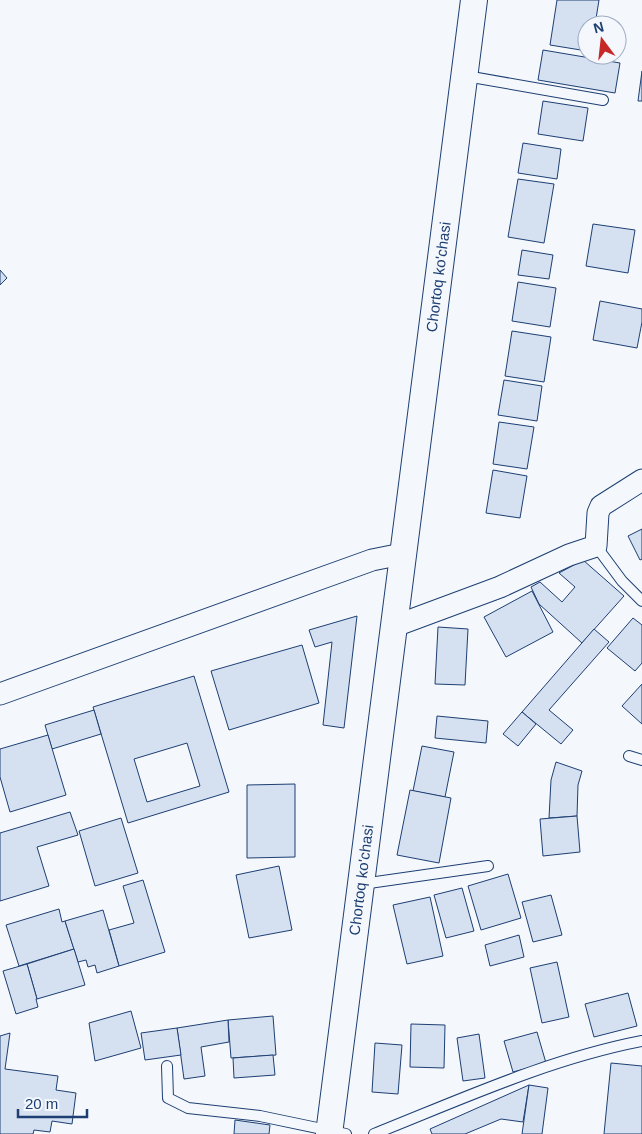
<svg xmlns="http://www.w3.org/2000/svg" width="642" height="1134" font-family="Helvetica,sans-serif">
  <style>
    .building { fill: #d5e0f0; stroke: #1d3f73; fill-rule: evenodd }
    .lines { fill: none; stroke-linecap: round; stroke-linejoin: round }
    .service-casing { stroke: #1d3f73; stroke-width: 12 }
    .minor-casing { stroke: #1d3f73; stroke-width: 23 }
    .tertiary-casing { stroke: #1d3f73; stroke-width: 28 }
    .service { stroke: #f4f7fb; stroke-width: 10 }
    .minor { stroke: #f4f7fb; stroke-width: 21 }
    .tertiary { stroke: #f4f7fb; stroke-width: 26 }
    .labels { text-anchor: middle; stroke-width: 4; stroke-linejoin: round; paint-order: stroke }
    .street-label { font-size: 15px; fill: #1d3f73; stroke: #f4f7fb }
  </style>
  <rect width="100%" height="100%" fill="#f4f7fb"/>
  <!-- building -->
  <g class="building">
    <path d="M557,0H599L595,25H587V51L550,45Z"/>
    <path d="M543,50L620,63L615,93L538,80Z"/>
    <path d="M642,71V101H638Z"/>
    <path d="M543,101L588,108L583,141L538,134Z"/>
    <path d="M523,143L561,149L557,179L518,173Z"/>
    <path d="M518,179L554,184L544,243L508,237Z"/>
    <path d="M593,224L635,230L628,273L586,266Z"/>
    <path d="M522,250L553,255L549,279L518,275Z"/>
    <path d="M0,270L7,278L0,285Z"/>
    <path d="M518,282L556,288L550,327L512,321Z"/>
    <path d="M600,301L642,309V322L637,348L593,340Z"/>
    <path d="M512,331L551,337L544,382L505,376Z"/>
    <path d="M504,380L542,386L537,421L498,415Z"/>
    <path d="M499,422L534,427L527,469L493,464Z"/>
    <path d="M493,470L527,476L520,518L486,513Z"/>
    <path d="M642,529V559L640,560L628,536Z"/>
    <path d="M583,560L624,596L582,643L539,604L531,587L540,582L562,602L575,587L559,573Z"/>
    <path d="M532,591L553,632L506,657L484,617Z"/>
    <path d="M357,616L344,728L323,725L332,642L315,647L309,630Z"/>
    <path d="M633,618L642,625V663L635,671L607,648Z"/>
    <path d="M438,627L468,629L465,685L435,684Z"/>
    <path d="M594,629L609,642L549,710L573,730L561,744L522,712Z"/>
    <path d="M302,645L319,703L229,730L211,671Z"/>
    <path d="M194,676L229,792L128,823L93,707ZM187,743L200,786L147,802L134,759Z"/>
    <path d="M642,684V724L622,706Z"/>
    <path d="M94,710L101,734L52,749L45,725Z"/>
    <path d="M522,712L536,724L518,746L503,734Z"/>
    <path d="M437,716L488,721L486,743L435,738Z"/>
    <path d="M48,735L66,795L10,812L0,777V749Z"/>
    <path d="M422,746L454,752L445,797L413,791Z"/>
    <path d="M556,762L582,771L578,785L577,816L549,818L551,780Z"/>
    <path d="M295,784V857L247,858V785Z"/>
    <path d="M410,790L451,798L439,863L397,855Z"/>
    <path d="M70,812L78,835L37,847L49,886L0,901V833Z"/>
    <path d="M577,816L580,852L543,856L540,819Z"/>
    <path d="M121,818L138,873L95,886L79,831Z"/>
    <path d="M279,866L292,930L249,938L236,875Z"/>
    <path d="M508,874L521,918L481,930L468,886Z"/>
    <path d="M143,880L165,952L119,966L109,930L134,923L123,886Z"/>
    <path d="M462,888L474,931L446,938L434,895Z"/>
    <path d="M551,895L562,935L533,942L522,902Z"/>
    <path d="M430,897L443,956L407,964L393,905Z"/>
    <path d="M59,909L62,922L65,921L74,949L19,966L6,925Z"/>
    <path d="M103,910L119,966L97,973L95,965L88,967L86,960L78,962L65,921Z"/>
    <path d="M519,935L524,957L490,966L485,945Z"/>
    <path d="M74,949L85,985L37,999L27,964Z"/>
    <path d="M557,962L569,1017L542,1023L530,968Z"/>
    <path d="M27,964L37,999H36L38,1007L16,1014L3,971Z"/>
    <path d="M628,993L637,1026L594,1037L585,1004Z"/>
    <path d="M131,1011L141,1048L95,1061L89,1023Z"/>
    <path d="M273,1016L276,1055L231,1058L228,1020Z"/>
    <path d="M228,1020L229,1042L201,1047L205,1076L184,1079L177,1028Z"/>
    <path d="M411,1024L445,1025L444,1068L410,1067Z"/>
    <path d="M177,1028L181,1055L145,1060L141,1033Z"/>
    <path d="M537,1032L546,1063L513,1072L504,1041Z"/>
    <path d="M10,1033L5,1069L58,1076L56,1090L76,1093L72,1124L52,1121L50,1132L34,1130L33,1134H0V1036Z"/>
    <path d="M479,1034L485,1078L463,1081L457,1038Z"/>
    <path d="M375,1043L402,1045L398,1094L372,1092Z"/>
    <path d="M273,1055L275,1075L234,1078L233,1058Z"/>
    <path d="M611,1063L642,1066V1134H604Z"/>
    <path d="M529,1085L523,1122L501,1119L465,1134H432L430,1129Z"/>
    <path d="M529,1085L548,1088L542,1134H522Z"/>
    <path d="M235,1120L270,1125L269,1134H234Z"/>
  </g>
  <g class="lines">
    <defs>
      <g id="service">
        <path d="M466,76L603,100"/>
        <path d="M596,546L622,581L642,601"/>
        <path d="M629,756L642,760"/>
        <path d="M362,884L488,866"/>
        <path d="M167,1066L168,1098L188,1108L260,1116L346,1134"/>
        <path d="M374,1134C462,1099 549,1059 642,1041"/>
      </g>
      <g id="minor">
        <path d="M395,626L500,587L569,555L596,546L598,513L601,506L642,480"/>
        <path d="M0,694L372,560L402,554"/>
      </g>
      <g id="tertiary">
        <path id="s1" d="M329,1134L474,0"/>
      </g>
    </defs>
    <!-- service casing -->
    <use href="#service" class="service-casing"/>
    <!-- minor casing -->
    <use href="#minor" class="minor-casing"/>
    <!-- tertiary casing -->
    <use href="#tertiary" class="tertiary-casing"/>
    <!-- service -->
    <use href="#service" class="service"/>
    <!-- minor -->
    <use href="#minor" class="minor"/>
    <!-- tertiary -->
    <use href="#tertiary" class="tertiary"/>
  </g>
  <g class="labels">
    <!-- street labels -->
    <g class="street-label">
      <text dy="5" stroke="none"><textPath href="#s1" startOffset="864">Chortoq ko'chasi</textPath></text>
      <text dy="5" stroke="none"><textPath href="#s1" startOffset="256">Chortoq ko'chasi</textPath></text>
    </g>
  </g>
  <!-- north arrow -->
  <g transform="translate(602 40) rotate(345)"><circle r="24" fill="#f4f7fb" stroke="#9eadc5"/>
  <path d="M0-4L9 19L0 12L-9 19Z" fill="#c62828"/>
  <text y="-8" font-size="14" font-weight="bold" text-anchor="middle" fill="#1d3f73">N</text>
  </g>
  <!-- scale -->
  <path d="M18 1109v8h69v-8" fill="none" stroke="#1d3f73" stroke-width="2.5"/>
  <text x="25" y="1109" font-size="15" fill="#1d3f73" stroke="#f4f7fb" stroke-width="4" paint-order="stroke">20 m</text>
</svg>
